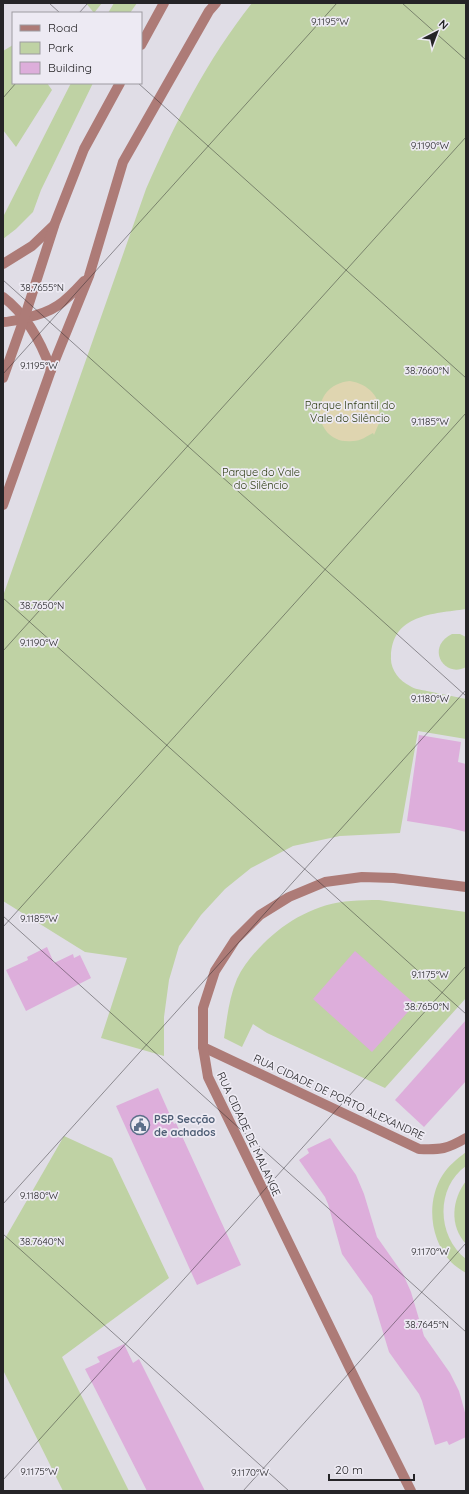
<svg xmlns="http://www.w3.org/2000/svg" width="469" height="1494" font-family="Quicksand,sans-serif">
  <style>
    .green { fill: #bfd2a4 }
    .sand { fill: #dfd5b0 }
    .building { fill: #ddaedb }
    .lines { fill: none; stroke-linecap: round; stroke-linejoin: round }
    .minor { stroke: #ad7b77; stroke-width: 10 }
    .ticks { fill: none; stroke: #252427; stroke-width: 1; stroke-opacity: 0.45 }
    .labels { text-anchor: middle; stroke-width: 3.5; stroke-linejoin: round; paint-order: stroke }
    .park-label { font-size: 11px; fill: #2d3c12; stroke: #edeaf3 }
    .street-label { font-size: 11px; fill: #252427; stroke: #edeaf3 }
    .service-label { font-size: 11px; font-weight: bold; fill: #4e5e75; stroke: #edeaf3; text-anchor: start }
    .ticks-label { font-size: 10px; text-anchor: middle; fill: #252427; stroke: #edeaf3; stroke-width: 3.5; stroke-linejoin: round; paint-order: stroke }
  </style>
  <rect width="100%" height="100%" fill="#e0dde6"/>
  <!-- green -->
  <g class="green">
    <path d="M86,3H102L94,13Z"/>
    <path d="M114,3H137L130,13H108Z"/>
    <path d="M252,3H466V609C433,614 392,614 391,657C390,669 399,681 410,686C414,689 422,690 427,691C440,694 453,696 466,699V739L418,731L400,833L340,836L293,846L251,868L225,889L201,915L179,946L169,980L164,1017V1056L101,1038L127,958L85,952L3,901V596L146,189C175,123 207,60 252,3Z"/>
    <path d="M13,45V83H47L52,90L16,147L3,130V51Z"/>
    <path d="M71,83H93L41,190L33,212L16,229L3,239V217Z"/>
    <path d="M452,634H460L466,637V667C444,679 425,647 452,634Z"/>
    <path d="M379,900L466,912V998L385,1088L267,1033L253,1024L242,1047L224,1038C227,1018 229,998 237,979C243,966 253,954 263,944C286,921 317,903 351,901C360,900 370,900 379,900Z"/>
    <path d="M64,1136L112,1158L169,1278L62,1357L129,1491H63L3,1370V1242Z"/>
    <path d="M466,1152V1166C435,1188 437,1237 466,1259V1273C461,1270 455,1266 451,1262C430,1240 426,1202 442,1176C448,1166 457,1159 466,1152Z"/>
    <path d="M466,1181V1244C449,1226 452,1199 466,1181Z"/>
  </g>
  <!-- sand -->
  <path class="sand" d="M350,381C368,384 382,397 379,416H382L374,435L373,433C367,436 361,441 353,441C313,446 306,385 350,381Z"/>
  <!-- building -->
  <g class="building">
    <path d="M419,735L461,742L458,762L466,764V832L450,828L407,821Z"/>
    <path d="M47,947L54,963L73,954L74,958L80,955L91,978L26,1011L6,970L28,960L27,957Z"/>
    <path d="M355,951L415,1004L372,1052L313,999Z"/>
    <path d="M466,1020V1081L424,1127L395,1100Z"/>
    <path d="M158,1088L174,1124L176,1123L241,1265L197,1285L116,1106Z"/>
    <path d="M330,1138L356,1175L364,1194L377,1237L403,1274L411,1292L424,1336L450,1373L459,1391L466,1416V1437L449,1445L447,1441L435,1445L422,1401L419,1394L389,1352L372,1296L342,1254L328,1204L325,1197L299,1160L309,1153L307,1149Z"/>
    <path d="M124,1344L133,1363L139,1359L205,1491H147L85,1369L100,1362L97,1357Z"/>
  </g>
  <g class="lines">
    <!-- minor -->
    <g class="minor">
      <path d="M141,45L164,3"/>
      <path d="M3,264L32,246L54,225"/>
      <path d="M3,297C27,315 41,342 51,370"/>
      <path d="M3,322C11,322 17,320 25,318C54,312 64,303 84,281"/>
      <path d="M3,378L24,319L55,223L84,149L120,83"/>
      <path d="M3,505L51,370L89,276L123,162L209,11L216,3"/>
      <path d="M203,1047L419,1149C441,1150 447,1149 466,1138"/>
      <path d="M411,1491L359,1387L208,1077L203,1047V1008L215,971L235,940L260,915L289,897L325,882L362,877L394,878L466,887"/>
    </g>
  </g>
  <!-- ticks -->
  <path class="ticks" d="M49,3L60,13M402,3L466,60M79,13L88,3M138,83L466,378M3,98L16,83M3,280L466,696M3,374L337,3M3,598L466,1014M3,651L466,137M3,916L466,1332M3,927L466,413M3,1204L466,690M3,1234L289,1491M3,1480L466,966M243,1491L466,1243"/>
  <!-- icons -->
  <defs>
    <symbol id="civic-ring" viewBox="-11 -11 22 22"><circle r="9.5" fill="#edeaf3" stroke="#5c6f8a" stroke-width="1.5"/><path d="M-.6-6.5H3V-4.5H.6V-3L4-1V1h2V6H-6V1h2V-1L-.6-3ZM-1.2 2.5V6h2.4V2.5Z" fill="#5c6f8a"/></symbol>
  </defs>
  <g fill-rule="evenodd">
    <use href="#civic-ring" x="129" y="1114" width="22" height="22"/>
  </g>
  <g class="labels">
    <!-- park labels -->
    <g class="park-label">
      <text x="350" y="409">Parque Infantil do<tspan x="350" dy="13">Vale do Silêncio</tspan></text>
      <text x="261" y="476">Parque do Vale<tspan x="261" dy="13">do Silêncio</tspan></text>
    </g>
    <!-- street labels -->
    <g class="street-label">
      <text transform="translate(339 1097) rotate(25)" y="4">RUA CIDADE DE PORTO ALEXANDRE</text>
      <text transform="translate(249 1134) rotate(65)" y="4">RUA CIDADE DE MALANGE</text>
    </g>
    <!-- service labels -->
    <g class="service-label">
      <text x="154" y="1123">PSP Secção<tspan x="154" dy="13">de achados</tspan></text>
    </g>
  </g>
  <g class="ticks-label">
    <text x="330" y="25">9.1195°W</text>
    <text x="430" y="149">9.1190°W</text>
    <text x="42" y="291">38.7655°N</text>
    <text x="39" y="369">9.1195°W</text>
    <text x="427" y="374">38.7660°N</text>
    <text x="430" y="425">9.1185°W</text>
    <text x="42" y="609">38.7650°N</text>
    <text x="39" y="646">9.1190°W</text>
    <text x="430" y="702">9.1180°W</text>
    <text x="39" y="922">9.1185°W</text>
    <text x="430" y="978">9.1175°W</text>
    <text x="427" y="1010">38.7650°N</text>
    <text x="39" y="1199">9.1180°W</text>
    <text x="42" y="1245">38.7640°N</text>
    <text x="430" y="1255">9.1170°W</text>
    <text x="427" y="1328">38.7645°N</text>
    <text x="39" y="1475">9.1175°W</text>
    <text x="250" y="1476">9.1170°W</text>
  </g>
  <!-- border -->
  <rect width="469" height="1494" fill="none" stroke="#252427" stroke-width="8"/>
  <!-- legend -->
  <rect x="12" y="12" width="130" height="72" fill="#edeaf3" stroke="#9d9ba1"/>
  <rect x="20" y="25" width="20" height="6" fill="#ad7b77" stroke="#9d9ba1"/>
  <text x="48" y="32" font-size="12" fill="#252427">Road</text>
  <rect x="20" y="42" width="20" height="12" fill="#bfd2a4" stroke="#9d9ba1"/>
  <text x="48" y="52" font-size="12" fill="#252427">Park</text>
  <rect x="20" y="62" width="20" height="12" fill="#ddaedb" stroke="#9d9ba1"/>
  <text x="48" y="72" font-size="12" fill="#252427">Building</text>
  <!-- north arrow -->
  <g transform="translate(437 32) rotate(42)" stroke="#edeaf3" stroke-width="3" paint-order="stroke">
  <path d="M0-3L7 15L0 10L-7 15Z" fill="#252427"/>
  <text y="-6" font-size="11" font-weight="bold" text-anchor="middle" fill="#252427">N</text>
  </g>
  <!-- scale -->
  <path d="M329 1474v6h85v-6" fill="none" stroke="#252427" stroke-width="2"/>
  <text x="335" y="1474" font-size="12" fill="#252427" stroke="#edeaf3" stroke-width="3" paint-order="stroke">20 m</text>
</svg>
